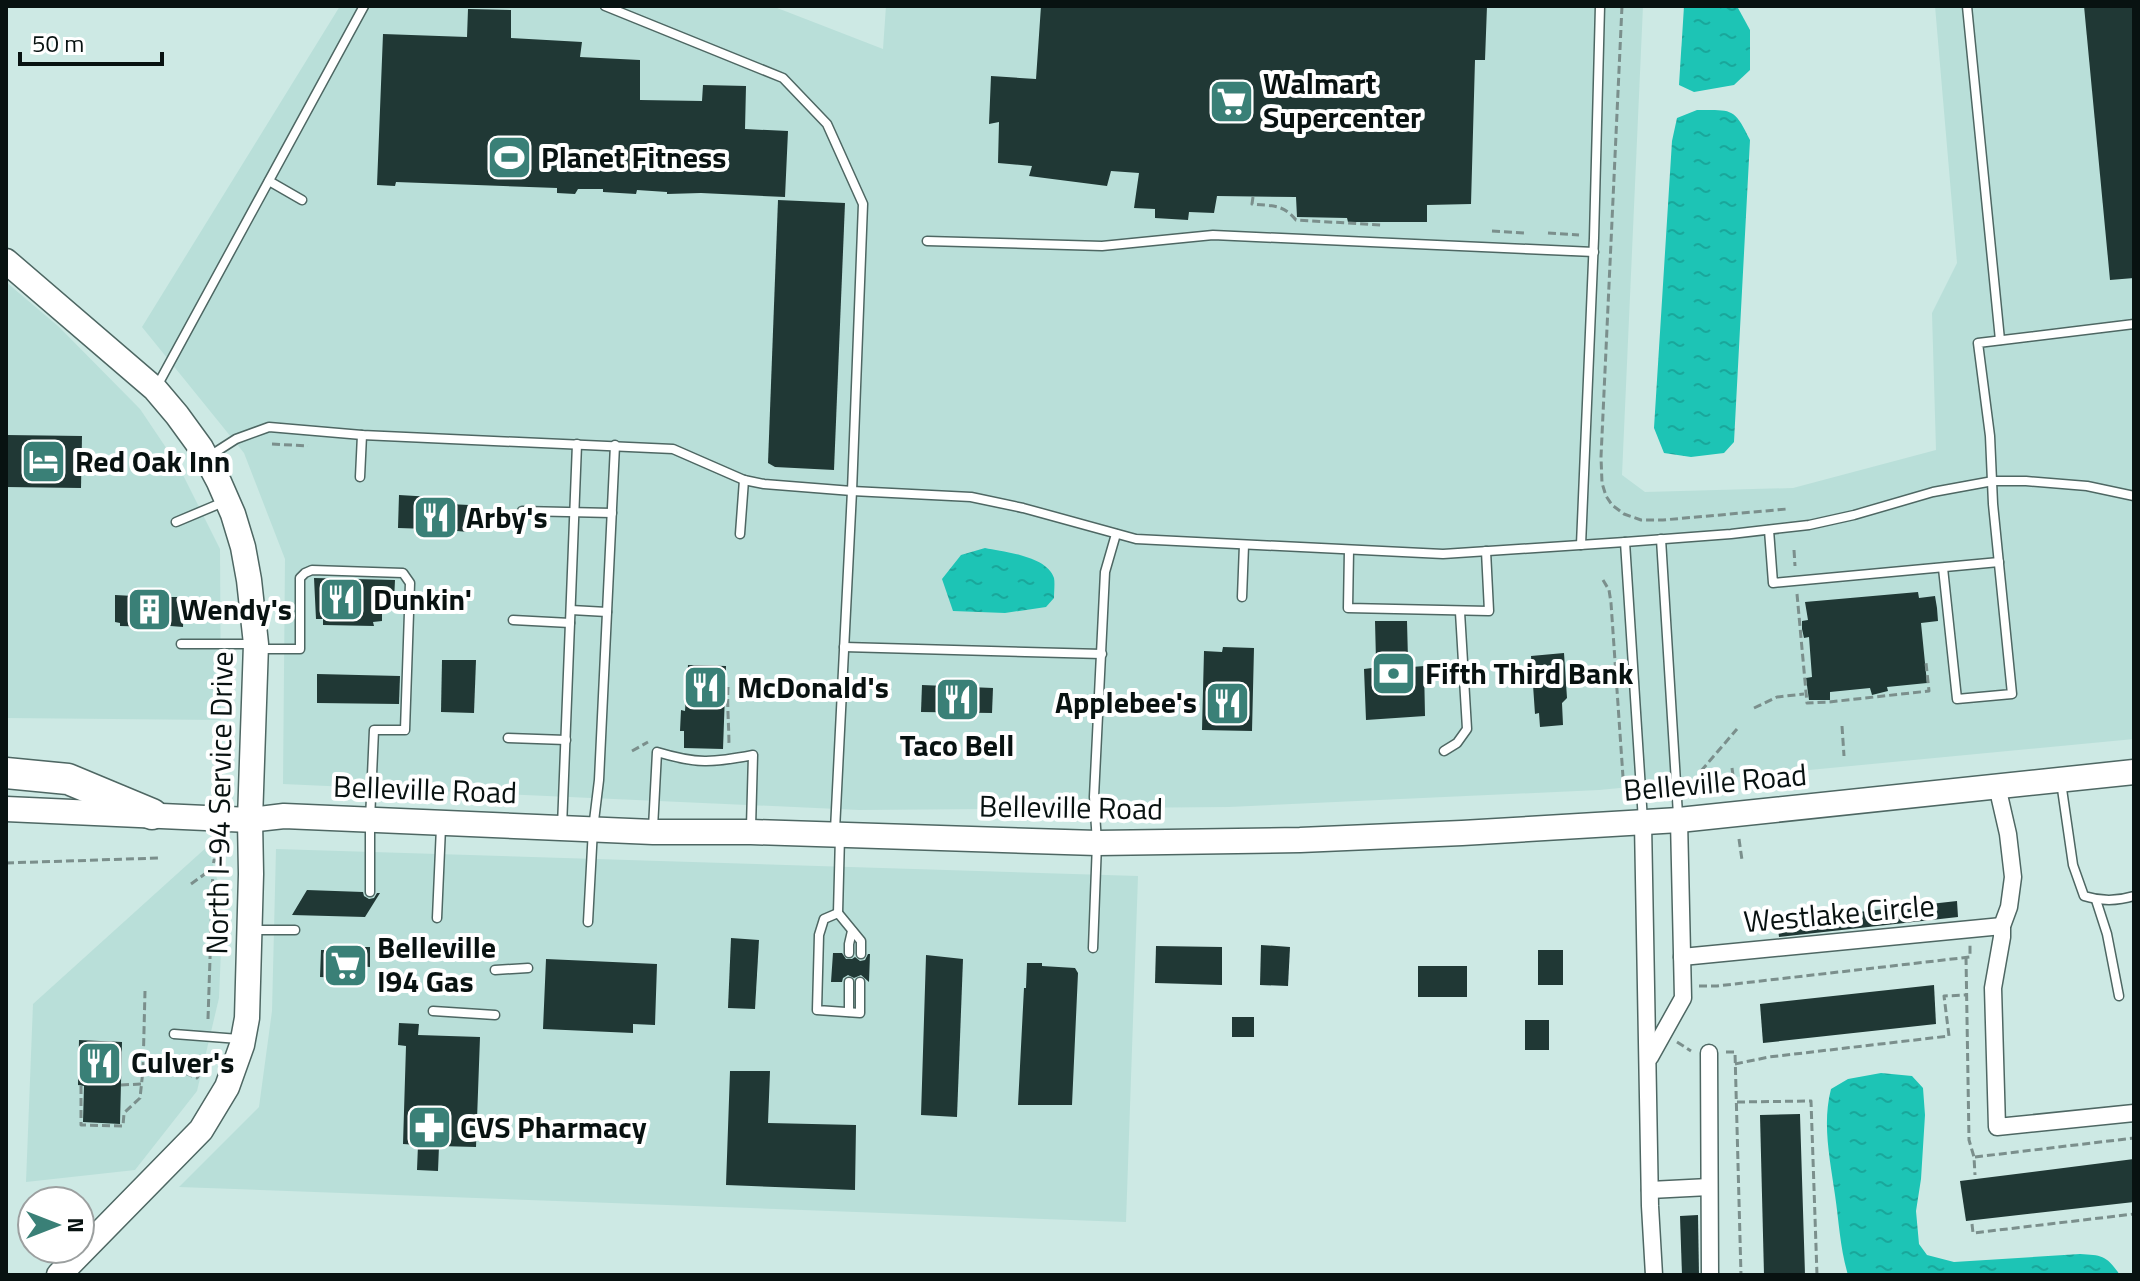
<svg xmlns="http://www.w3.org/2000/svg" width="2140" height="1281" font-family="'Titillium Web',sans-serif">
  <style>
    .built { fill: #b9dfd9 }
    .water { fill: url(#water-ripples) }
    .building { fill: #203835 }
    .lines { fill: none; stroke-linecap: round; stroke-linejoin: round }
    .lane-casing { stroke: #4e6763; stroke-width: 11 }
    .street-casing { stroke: #4e6763; stroke-width: 19 }
    .secondary-casing { stroke: #4e6763; stroke-width: 27 }
    .highway-casing { stroke: #4e6763; stroke-width: 33 }
    .path { stroke: #7b8f8c; stroke-width: 3; stroke-dasharray: 8 4; stroke-linecap: butt }
    .lane { stroke: #fff; stroke-width: 8 }
    .street { stroke: #fff; stroke-width: 16 }
    .secondary { stroke: #fff; stroke-width: 24 }
    .highway { stroke: #fff; stroke-width: 30 }
    .labels { text-anchor: middle; stroke-width: 8; stroke-linejoin: round; paint-order: stroke }
    .poi-label { font-size: 30px; font-weight: bold; fill: #081211; stroke: #fff; text-anchor: start }
    .street-label { font-size: 30px; fill: #081211; stroke: #fff }
  </style>
  <defs>
    <pattern id="water-ripples" width="26" height="14" patternUnits="userSpaceOnUse" patternTransform="scale(2)"><rect width="26" height="14" fill="#1dc4b5"/><path d="M2 4q2-2 4 0t4 0M15 11q2-2 4 0t4 0" fill="none" stroke="#19a79b"/></pattern>
  </defs>
  <rect width="100%" height="100%" fill="#cde9e4"/>
  <!-- built -->
  <g class="built">
    <path d="M340,6H772L883,49L886,6H1643L1622,475L1645,492L1793,488L1936,450L1932,313L1957,263L1935,6H2134V739L1599,790L1229,807L859,810L283,784L285,559L244,453L142,327Z"/>
    <path d="M6,282L59,327L140,409L179,467L220,549L221,720L6,718Z"/>
    <path d="M208,846L223,901L219,998L197,1091L135,1170L26,1182L33,1004Z"/>
    <path d="M276,849L1138,876L1126,1222L179,1187L259,1107L272,1011Z"/>
  </g>
  <!-- water -->
  <g class="water">
    <path d="M1684,6L1738,8L1750,30V70L1734,85L1694,92L1679,85Z"/>
    <path d="M1697,110C1732,110 1734,107 1750,140L1734,442L1724,453L1691,457L1664,453L1654,428L1672,141L1677,118Z"/>
    <path d="M985,548C1004,552 1047,556 1054,578C1055,583 1054,592 1054,598L1046,607L1005,613L953,611L942,579L961,555Z"/>
    <path d="M1881,1073L1912,1076L1923,1088L1925,1115L1921,1179L1916,1211L1919,1244L1927,1255L1954,1262L2080,1254C2102,1255 2107,1256 2120,1275H1848C1840,1248 1839,1222 1835,1195C1830,1159 1822,1124 1831,1089L1848,1079Z"/>
  </g>
  <!-- building -->
  <g class="building">
    <path d="M1041,6H1487L1485,60H1475L1471,204L1427,205V222H1348L1347,218L1297,217L1296,197L1217,196L1214,213L1189,212L1188,220L1155,218V209L1134,208L1139,173L1111,171L1107,186L1029,176L1032,166L998,163L999,122L989,124L991,76L1036,79Z"/>
    <path d="M2084,6H2134V278L2110,280Z"/>
    <path d="M468,9L511,10V38L582,42L580,57L640,60V100L702,101L703,85L746,86L745,129L788,131L785,197L701,193L667,194V192L637,190L636,194L603,192V189H578L575,194L557,193V188L396,182L395,186L377,185L383,34L467,37Z"/>
    <path d="M778,200L845,203L834,470L775,467L768,463Z"/>
    <path d="M6,435L82,436L81,488L6,487Z"/>
    <path d="M399,495L449,498V504L469,505V507L472,508V529L468,528V532L446,530L445,534H429L428,529L398,528Z"/>
    <path d="M314,578L395,580L394,601L382,602V621L373,622L374,626L323,625V619H316Z"/>
    <path d="M1918,592L1919,598L1935,596L1937,608L1938,621L1921,623L1927,683L1887,687L1888,691L1872,695L1870,688L1830,692V700H1809L1806,678L1812,677L1809,637L1804,638L1802,629V621L1808,620L1805,602Z"/>
    <path d="M152,593H170V597H184L183,627L158,625V627L120,626V623L115,622V595L152,597Z"/>
    <path d="M1375,621H1407L1408,660L1412,659V667L1424,666L1425,716L1366,720L1364,669L1372,668V661H1376Z"/>
    <path d="M1223,647L1254,648L1252,731L1202,730L1204,651L1222,652Z"/>
    <path d="M1564,653L1567,698L1562,703L1563,725L1540,727L1539,713L1535,714L1531,656Z"/>
    <path d="M442,660H476L474,713L441,712Z"/>
    <path d="M688,665L726,666L723,749L684,748V731H680L681,710L685,711Z"/>
    <path d="M317,674L400,676L399,704L317,703Z"/>
    <path d="M922,685L993,688L992,713L921,712Z"/>
    <path d="M307,890L363,892L364,896L369,899L374,898L377,893H380L365,917L292,915Z"/>
    <path d="M1957,901L1958,917L1779,937L1777,921Z"/>
    <path d="M731,938L759,940L755,1009L728,1008Z"/>
    <path d="M1261,945L1290,947L1288,986L1260,985Z"/>
    <path d="M1156,946L1222,947V985L1155,983Z"/>
    <path d="M345,947H370V967L358,966V979L320,977L321,950H345Z"/>
    <rect x="1538" y="950" width="25" height="35"/>
    <path d="M833,953H842L846,959H852L855,957L860,961L865,960L868,954H870L869,982L861,975L854,978L848,975L843,978L842,982H831Z"/>
    <path d="M926,955L963,959L957,1117L921,1115Z"/>
    <path d="M546,959L657,964L655,1025L633,1024V1033L543,1029Z"/>
    <path d="M1027,963H1042V966L1075,968L1078,973L1072,1105H1018L1024,988H1026Z"/>
    <rect x="1418" y="966" width="49" height="31"/>
    <path d="M1934,985L1936,1024L1763,1043L1760,1004Z"/>
    <rect x="1232" y="1017" width="22" height="20"/>
    <rect x="1525" y="1020" width="24" height="30"/>
    <path d="M399,1023L419,1024L418,1035L480,1037L476,1147L439,1146L438,1171L417,1170L418,1145L403,1144L406,1046L398,1045Z"/>
    <path d="M79,1040L122,1042L120,1124L83,1122L84,1086L78,1085Z"/>
    <path d="M730,1071H770L768,1123L856,1125L855,1190L726,1185Z"/>
    <path d="M1800,1114L1805,1275H1764L1760,1115Z"/>
    <path d="M2134,1159V1202L1966,1221L1960,1181Z"/>
    <path d="M1698,1215L1699,1275H1682L1680,1216Z"/>
  </g>
  <g class="lines">
    <defs>
      <g id="lane">
        <path d="M605,6L783,78L827,124L863,204L852,491L835,830"/>
        <path d="M1967,6L2000,340"/>
        <path d="M269,181L302,200"/>
        <path d="M927,241L1102,246L1213,235L1594,252"/>
        <path d="M156,388L364,6"/>
        <path d="M208,457L236,439L269,427L362,435L673,449L744,480L764,484L852,491L971,497L1023,508L1136,539L1443,554L1625,542L1731,534L1809,525L1854,515L1933,492L1993,481H2026L2087,486L2134,496"/>
        <path d="M360,477L362,435"/>
        <path d="M522,511L612,513"/>
        <path d="M176,522L226,501"/>
        <path d="M1769,530L1773,583L1999,562"/>
        <path d="M740,534L744,480"/>
        <path d="M1661,539L1678,815"/>
        <path d="M1625,542L1643,821"/>
        <path d="M1581,545L1594,238L1600,6"/>
        <path d="M1349,550L1348,608L1489,611L1486,551"/>
        <path d="M1943,568L1957,699L2012,694L1993,504L1990,436L1978,343L2134,324"/>
        <path d="M1242,597L1244,545"/>
        <path d="M571,610L607,612"/>
        <path d="M513,620L570,623"/>
        <path d="M181,644H252"/>
        <path d="M844,647L1102,654"/>
        <path d="M260,649H300V578L305,573L312,570L403,573L410,583L405,730H374L370,820V892"/>
        <path d="M508,738L566,740"/>
        <path d="M1444,751L1457,743L1467,729L1460,612"/>
        <path d="M2061,782L2073,865L2084,896C2100,901 2118,901 2134,896"/>
        <path d="M562,827L577,444"/>
        <path d="M653,828L657,752C697,764 712,763 753,755L751,827"/>
        <path d="M2096,900L2107,934L2119,996"/>
        <path d="M838,913L840,836"/>
        <path d="M437,918L441,827"/>
        <path d="M588,922L593,829L599,780L615,445"/>
        <path d="M252,930H295"/>
        <path d="M1093,948L1097,843L1094,797L1105,572L1116,534"/>
        <path d="M849,953V944L852,931"/>
        <path d="M495,970L528,968"/>
        <path d="M849,982V1012"/>
        <path d="M860,982V1013L817,1010L819,935L824,919L838,913L861,941V954"/>
        <path d="M433,1011L495,1015"/>
        <path d="M174,1034L239,1039"/>
      </g>
      <g id="street">
        <path d="M1997,786L2008,834L2013,877L2009,907L2002,926V937L1993,988L1997,1127L2134,1113"/>
        <path d="M1643,823L1650,1206L1654,1275"/>
        <path d="M1682,957L2002,926"/>
        <path d="M1709,1053L1710,1275"/>
        <path d="M1650,1057L1683,998L1679,820"/>
        <path d="M1650,1190L1709,1187"/>
      </g>
      <g id="secondary">
        <path d="M6,261L155,389L177,415L201,448L219,482L233,514L243,547L249,580L256,644L250,820L251,874L247,1018L242,1045L227,1087L201,1130L59,1275"/>
        <path d="M6,809L250,820L284,816L653,832H751L1097,843L1300,840L1462,833L1679,820L2134,772"/>
      </g>
      <path id="highway" d="M6,773L68,779L152,814"/>
    </defs>
    <!-- lane casing -->
    <use href="#lane" class="lane-casing"/>
    <!-- street casing -->
    <use href="#street" class="street-casing"/>
    <!-- secondary casing -->
    <use href="#secondary" class="secondary-casing"/>
    <!-- highway casing -->
    <use href="#highway" class="highway-casing"/>
    <!-- path -->
    <g class="path">
      <path d="M1622,6L1601,457L1602,483L1606,496L1612,505L1624,514L1641,520H1663L1787,509"/>
      <path d="M1253,197L1252,204C1272,206 1283,204 1296,220L1381,225"/>
      <path d="M1492,231L1524,233"/>
      <path d="M1548,233L1579,235"/>
      <path d="M272,444L308,446"/>
      <path d="M1794,550L1795,566"/>
      <path d="M1603,580L1609,590L1611,603L1623,777"/>
      <path d="M1797,594L1807,703L1829,702L1929,691L1926,663"/>
      <path d="M728,687C727,707 729,726 729,747"/>
      <path d="M1754,708L1777,697L1804,694"/>
      <path d="M1842,726L1844,756"/>
      <path d="M632,751L648,742"/>
      <path d="M1732,768L1734,783"/>
      <path d="M1701,771L1737,729"/>
      <path d="M1739,839L1742,860"/>
      <path d="M6,863L159,858"/>
      <path d="M191,884L213,868"/>
      <path d="M1966,957L1969,1140L1974,1157L1975,1175"/>
      <path d="M1699,986H1717L1970,957V945"/>
      <path d="M208,1019L213,868L214,860L220,861"/>
      <path d="M1677,1042L1691,1051"/>
      <path d="M1726,1052H1735L1741,1275"/>
      <path d="M1735,1064L1769,1057L1949,1036L1944,996L1966,995"/>
      <path d="M185,1073L197,1078L207,1063V1059"/>
      <path d="M121,1085L142,1084"/>
      <path d="M81,1086V1125L123,1126L124,1113L140,1098L143,1070L145,991"/>
      <path d="M1737,1102L1811,1101L1817,1275"/>
      <path d="M1975,1157L2134,1138"/>
      <path d="M1972,1224L1973,1233L2134,1214"/>
    </g>
    <!-- lane -->
    <use href="#lane" class="lane"/>
    <!-- street -->
    <use href="#street" class="street"/>
    <!-- secondary -->
    <use href="#secondary" class="secondary"/>
    <!-- highway -->
    <use href="#highway" class="highway"/>
  </g>
  <!-- icons -->
  <defs>
    <symbol id="supermarket-square" viewBox="-11 -11 22 22"><rect x="-9" y="-9" width="18" height="18" rx="4" fill="#3a8077" stroke="#fff"/><path d="M-6-5.5h2.5l.6 2H6L4.5 2H-2.5L-4.4-4H-6ZM-1.5 3.2a1.3 1.3 0 1 0 .1 0ZM3 3.2a1.3 1.3 0 1 0 .1 0Z" fill="#fff"/></symbol>
    <symbol id="stadium-square" viewBox="-11 -11 22 22"><rect x="-9" y="-9" width="18" height="18" rx="4" fill="#3a8077" stroke="#fff"/><path d="M0-5a6.5 5 0 1 0 0 10a6.5 5 0 1 0 0-10ZM-3.5-1.8h7v3.6h-7Z" fill="#fff"/></symbol>
    <symbol id="hotel-square" viewBox="-11 -11 22 22"><rect x="-9" y="-9" width="18" height="18" rx="4" fill="#3a8077" stroke="#fff"/><path d="M-6-4.5h1.5V1H6V5H4.5V3h-9V5H-6ZM-4 0a1.8 1.8 0 1 1 3.6 0ZM.5 0V-2.5h3Q6-2.5 6 0Z" fill="#fff"/></symbol>
    <symbol id="restaurant-square" viewBox="-11 -11 22 22"><rect x="-9" y="-9" width="18" height="18" rx="4" fill="#3a8077" stroke="#fff"/><path d="M-5-6h1v4h1v-4h1v4h1v-4h1v5L-1.5 .5V6h-2V.5L-5-1ZM5-6V6H3V1.5H1.5Q1.5-4 5-6Z" fill="#fff"/></symbol>
    <symbol id="building-square" viewBox="-11 -11 22 22"><rect x="-9" y="-9" width="18" height="18" rx="4" fill="#3a8077" stroke="#fff"/><path d="M-4-6H4V6H1V3H-1V6H-4ZM-2.5-4.3h1.7v1.8h-1.7ZM.8-4.3h1.7v1.8H.8ZM-2.5-1h1.7V.8h-1.7ZM.8-1h1.7V.8H.8Z" fill="#fff"/></symbol>
    <symbol id="bank-square" viewBox="-11 -11 22 22"><rect x="-9" y="-9" width="18" height="18" rx="4" fill="#3a8077" stroke="#fff"/><path d="M-6-4H6V4H-6ZM0-2.3a2.3 2.3 0 1 0 0 4.6a2.3 2.3 0 1 0 0-4.6Z" fill="#fff"/></symbol>
    <symbol id="pharmacy-square" viewBox="-11 -11 22 22"><rect x="-9" y="-9" width="18" height="18" rx="4" fill="#3a8077" stroke="#fff"/><path d="M-2-6h4v4h4v4h-4v4h-4v-4h-4v-4h4Z" fill="#fff"/></symbol>
  </defs>
  <g fill-rule="evenodd">
    <use href="#supermarket-square" x="1206" y="76" width="51" height="51"/>
    <use href="#stadium-square" x="484" y="132" width="51" height="51"/>
    <use href="#hotel-square" x="18" y="436" width="51" height="51"/>
    <use href="#restaurant-square" x="410" y="492" width="51" height="51"/>
    <use href="#restaurant-square" x="316" y="574" width="51" height="51"/>
    <use href="#building-square" x="124" y="584" width="51" height="51"/>
    <use href="#bank-square" x="1368" y="648" width="51" height="51"/>
    <use href="#restaurant-square" x="680" y="662" width="51" height="51"/>
    <use href="#restaurant-square" x="932" y="674" width="51" height="51"/>
    <use href="#restaurant-square" x="1202" y="678" width="51" height="51"/>
    <use href="#supermarket-square" x="320" y="940" width="51" height="51"/>
    <use href="#restaurant-square" x="74" y="1038" width="51" height="51"/>
    <use href="#pharmacy-square" x="404" y="1102" width="51" height="51"/>
  </g>
  <g class="labels">
    <!-- poi labels -->
    <g class="poi-label">
      <text x="1263" y="94">Walmart<tspan x="1263" dy="34">Supercenter</tspan></text>
      <text x="541" y="168">Planet Fitness</text>
      <text x="75" y="472">Red Oak Inn</text>
      <text x="466" y="528">Arby's</text>
      <text x="373" y="610">Dunkin'</text>
      <text x="180" y="620">Wendy's</text>
      <text x="1425" y="684">Fifth Third Bank</text>
      <text x="737" y="698">McDonald's</text>
      <text x="1197" y="713" text-anchor="end">Applebee's</text>
      <text x="957" y="756" text-anchor="middle">Taco Bell</text>
      <text x="377" y="958">Belleville<tspan x="377" dy="34">I94 Gas</tspan></text>
      <text x="131" y="1073">Culver's</text>
      <text x="460" y="1138">CVS Pharmacy</text>
    </g>
    <!-- street labels -->
    <g class="street-label">
      <text transform="translate(1715 783) rotate(-5)" y="10">Belleville Road</text>
      <text transform="translate(425 790) rotate(2)" y="10">Belleville Road</text>
      <text transform="translate(220 803) rotate(-89)" y="10">North I-94 Service Drive</text>
      <text transform="translate(1071 808) rotate(1)" y="10">Belleville Road</text>
      <text transform="translate(1839 914) rotate(-5)" y="10">Westlake Circle</text>
    </g>
  </g>
  <!-- border -->
  <rect width="2140" height="1281" fill="none" stroke="#081211" stroke-width="16"/>
  <!-- north arrow -->
  <g transform="translate(56 1225) rotate(90)"><circle r="38" fill="#ffffff" stroke="#9ca0a0" stroke-width="2"/>
  <path d="M0-6L14 30L0 20L-14 30Z" fill="#3a8077"/>
  <text y="-12" font-size="22" font-weight="bold" text-anchor="middle" fill="#081211">N</text>
  </g>
  <!-- scale -->
  <path d="M20 52v12h142v-12" fill="none" stroke="#081211" stroke-width="4"/>
  <text x="32" y="52" font-size="24" fill="#081211" stroke="#ffffff" stroke-width="6" paint-order="stroke">50 m</text>
</svg>
